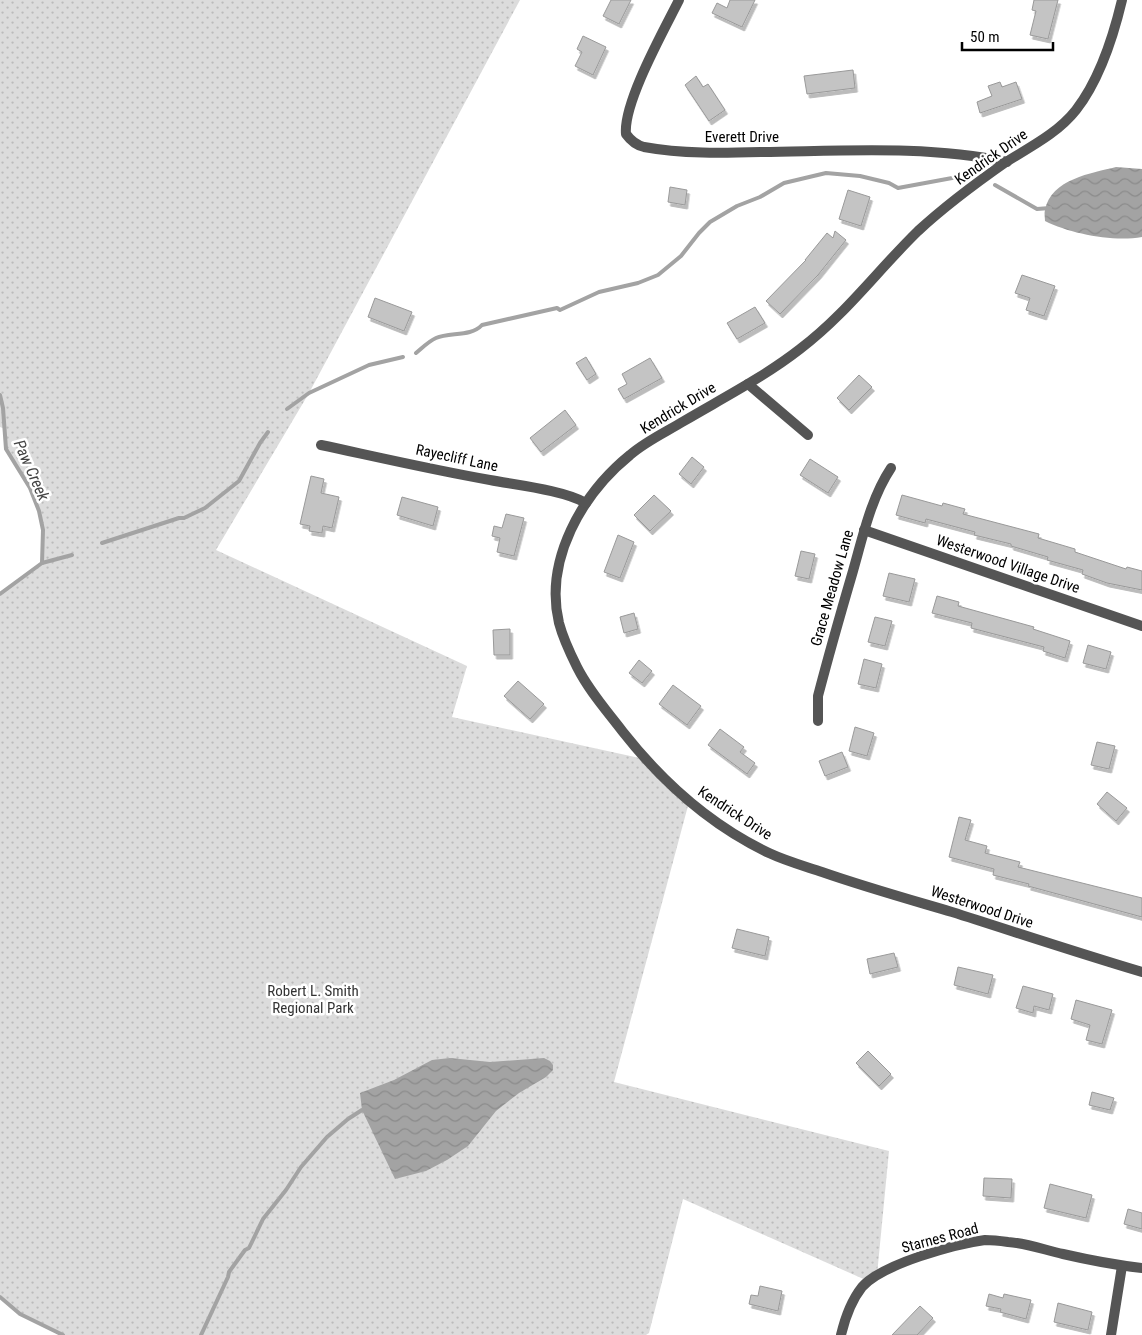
<svg xmlns="http://www.w3.org/2000/svg" width="1142" height="1335" font-family="'Roboto Condensed',sans-serif">
  <style>
    .park { fill: url(#park-dots) }
    .water { fill: url(#water-waves) }
    .lines { fill: none; stroke-linecap: round; stroke-linejoin: round }
    .stream { stroke: #a3a3a3; stroke-width: 4 }
    .building { fill: #c4c4c4; stroke: #999; filter: url(#shadow) }
    .street { stroke: #555; stroke-width: 10 }
    .labels { text-anchor: middle; stroke-width: 5; stroke-linejoin: round; paint-order: stroke }
    .street-label { font-size: 15px; fill: #000; stroke: #fff }
    .park-label { font-size: 15px; fill: #333; stroke: #fff }
    .water-label { font-size: 16px; font-style: italic; fill: #444; stroke: #fff }
  </style>
  <defs>
    <pattern id="park-dots" width="8" height="8" patternUnits="userSpaceOnUse" patternTransform="scale(1.25)"><rect width="8" height="8" fill="#dcdcdc"/><path d="M2 2h.1M6 6h.1" fill="none" stroke="#bbb" stroke-width="1.8" stroke-linecap="round"/></pattern>
    <pattern id="water-waves" width="16" height="10" patternUnits="userSpaceOnUse" patternTransform="scale(1.25)"><rect width="16" height="10" fill="#a3a3a3"/><path d="M0 5q4-4 8 0t8 0" fill="none" stroke="#8b8b8b"/></pattern>
    <filter id="shadow"><feDropShadow dx="2.5" dy="4" stdDeviation="0" flood-color="#0004"/></filter>
  </defs>
  <rect width="100%" height="100%" fill="#fff"/>
  <!-- park -->
  <path class="park" d="M0,0H520L309,393L216,550L467,666L452,717L644,759L689,802L614,1082L889,1151L877,1275L868,1281L683,1199L649,1333L646,1335H63L20,1314L0,1297V594L42,563L43,531L39,511L30,488L6,449L5,429L0,427Z"/>
  <!-- water -->
  <g class="water">
    <path d="M1116,167L1142,169V237C1113,242 1071,234 1045,221C1045,218 1044,213 1045,210C1051,179 1092,173 1116,167Z"/>
    <path d="M450,1058L490,1062L544,1058L550,1061L553,1065V1070L546,1077L519,1093L496,1111L468,1146L447,1160L426,1171L395,1179L362,1110L360,1093L394,1080L432,1060Z"/>
  </g>
  <g class="lines">
    <!-- stream -->
    <g class="stream">
      <path d="M995,185L1037,209L1050,208"/>
      <path d="M416,353C422,348 429,341 436,338C450,332 471,337 482,325L557,308L560,310L599,292L638,283L658,275L681,256L699,233L710,222L737,206L760,197L784,183L826,173L860,176L889,183L898,188L963,176"/>
      <path d="M0,395L3,408L6,449L30,488L39,511L43,530L42,563"/>
      <path d="M287,409L309,393L369,365L403,357"/>
      <path d="M102,543L179,518H184L205,508L239,481L260,443L268,432"/>
      <path d="M0,594L42,563L72,555"/>
      <path d="M0,1297L20,1314L63,1335"/>
      <path d="M201,1335L228,1277L229,1272L245,1250L249,1248L263,1219L286,1190L301,1167L327,1137L348,1119L362,1110L365,1111"/>
    </g>
  </g>
  <!-- building -->
  <g class="building">
    <path d="M611,0H631L619,24L603,16Z"/>
    <path d="M730,0H755L742,27L712,13L717,3L727,8Z"/>
    <path d="M1034,0H1058L1048,39L1030,35L1036,11L1032,10Z"/>
    <path d="M583,36L606,47L593,75L575,66L582,52L577,49Z"/>
    <path d="M853,70L855,88L807,94L804,76Z"/>
    <path d="M696,76L703,87L708,84L725,110L709,121L685,85Z"/>
    <path d="M1000,82L1002,87L1016,82L1022,99L980,113L977,102L992,96L988,86Z"/>
    <path d="M670,187L687,190L685,205L668,202Z"/>
    <path d="M848,190L870,197L861,226L839,219Z"/>
    <path d="M835,231L846,240L818,275L780,314L766,301L806,260H805L827,233L833,238Z"/>
    <path d="M1022,275L1055,286L1044,316L1026,310L1030,298L1015,293Z"/>
    <path d="M375,298L412,312L404,331L368,317Z"/>
    <path d="M755,307L765,323L737,339L727,323Z"/>
    <path d="M586,357L596,374L587,380L576,363Z"/>
    <path d="M650,358L662,378L624,399L618,389L627,384L622,374Z"/>
    <path d="M859,375L872,387L849,410L837,398Z"/>
    <path d="M565,410L576,425L541,452L530,438Z"/>
    <path d="M692,457L704,467L691,484L679,474Z"/>
    <path d="M810,459L838,477L828,493L800,475Z"/>
    <path d="M311,476L324,479L321,493L339,497L332,528L323,526L322,533L309,531L310,526L300,524Z"/>
    <path d="M654,495L671,511L650,531L634,515Z"/>
    <path d="M902,495L942,506L943,503L965,509L963,514L1039,534L1038,538L1075,549V552L1126,569L1127,567L1142,571V590L1107,583L1082,574L1083,570L1047,560L1048,557L1011,546V544L974,535L975,532L926,519L925,523L896,515Z"/>
    <path d="M402,497L438,507L433,526L397,515Z"/>
    <path d="M506,514L524,518L514,556L497,552L500,538L492,536L494,526L502,528Z"/>
    <path d="M618,535L634,542L620,578L604,572Z"/>
    <path d="M801,551L815,554L809,579L795,576Z"/>
    <path d="M889,573L915,579L909,602L883,596Z"/>
    <path d="M937,596L959,602L958,606L1034,627L1033,629L1070,641L1065,658L1043,651L1044,647L971,628L972,623L932,613Z"/>
    <path d="M634,613L638,629L624,633L620,617Z"/>
    <path d="M875,617L892,621L885,646L868,642Z"/>
    <path d="M510,629V655H494L493,630Z"/>
    <path d="M1088,645L1111,652L1106,669L1083,663Z"/>
    <path d="M864,659L882,664L876,688L858,684Z"/>
    <path d="M639,660L652,671L642,683L629,673Z"/>
    <path d="M518,681L544,704L530,719L504,696Z"/>
    <path d="M673,685L701,706L687,725L659,704Z"/>
    <path d="M855,727L874,733L867,756L849,751Z"/>
    <path d="M720,729L744,747L740,752L755,763L747,774L708,745Z"/>
    <path d="M1097,742L1115,746L1109,769L1091,765Z"/>
    <path d="M842,752L848,767L825,776L819,761Z"/>
    <path d="M1107,792L1127,808L1116,821L1097,804Z"/>
    <path d="M959,817L971,820L965,840L987,846L985,853L1020,862L1018,867L1142,898V917L1028,886L1029,884L993,875L994,869L949,857Z"/>
    <path d="M737,929L769,937L765,956L732,948Z"/>
    <path d="M894,953L898,967L870,974L867,959Z"/>
    <path d="M958,967L993,975L988,994L954,985Z"/>
    <path d="M1023,986L1053,994L1049,1010L1034,1006L1033,1013L1016,1008Z"/>
    <path d="M1076,1000L1112,1010L1102,1044L1086,1040L1090,1025L1071,1019Z"/>
    <path d="M868,1051L891,1074L879,1086L856,1063Z"/>
    <path d="M1092,1092L1114,1098L1110,1110L1089,1105Z"/>
    <path d="M984,1178L1012,1179L1011,1198L983,1196Z"/>
    <path d="M1050,1184L1092,1195L1086,1218L1044,1208Z"/>
    <path d="M1128,1209L1142,1213V1229L1124,1224Z"/>
    <path d="M760,1286L782,1291L778,1311L749,1304L751,1295L758,1296Z"/>
    <path d="M989,1294L1003,1298L1004,1294L1031,1300L1026,1319L1000,1312L1001,1309L986,1306Z"/>
    <path d="M1058,1303L1092,1312L1088,1330L1054,1322Z"/>
    <path d="M920,1306L933,1318L917,1335H892Z"/>
  </g>
  <g class="lines">
    <!-- street -->
    <g class="street">
      <path d="M679,0C664,30 623,103 626,134C631,141 636,145 644,147C682,154 723,153 761,152C843,151 927,145 1007,162"/>
      <path d="M1122,0C1113,38 1100,79 1076,110C1058,133 1030,147 1006,162C976,183 945,206 918,231C877,271 846,314 800,349C764,377 723,398 684,421C666,432 646,441 630,455C582,494 544,560 559,623C563,638 570,653 577,667C589,691 607,711 623,732C664,784 710,825 769,853C786,861 804,866 822,872C865,887 908,899 952,912C1015,932 1078,953 1142,972"/>
      <path d="M748,384L808,435"/>
      <path d="M321,445C377,457 433,470 490,480C516,485 564,490 586,503"/>
      <path d="M864,530L1142,626"/>
      <path d="M818,721V696C829,654 841,612 853,571C863,536 871,498 891,468"/>
      <path d="M841,1335C845,1318 851,1301 862,1287C882,1264 955,1244 985,1240C992,1240 1001,1241 1008,1242C1026,1243 1045,1250 1063,1254C1089,1260 1115,1265 1142,1268"/>
      <path d="M1111,1335L1122,1266"/>
    </g>
  </g>
  <g class="labels">
    <!-- street labels -->
    <g class="street-label">
      <text x="742" y="142">Everett Drive</text>
      <text transform="translate(991 157) rotate(-35)" y="5">Kendrick Drive</text>
      <text transform="translate(678 408) rotate(-31)" y="5">Kendrick Drive</text>
      <text transform="translate(457 458) rotate(12)" y="5">Rayecliff Lane</text>
      <text transform="translate(1008 564) rotate(19)" y="5">Westerwood Village Drive</text>
      <text transform="translate(832 588) rotate(-74)" y="5">Grace Meadow Lane</text>
      <text transform="translate(735 813) rotate(33)" y="5">Kendrick Drive</text>
      <text transform="translate(982 907) rotate(18)" y="5">Westerwood Drive</text>
      <text transform="translate(940 1238) rotate(-15)" y="5">Starnes Road</text>
    </g>
    <!-- park labels -->
    <g class="park-label">
      <text x="313" y="996">Robert L. Smith<tspan x="313" dy="17">Regional Park</tspan></text>
    </g>
    <!-- water labels -->
    <g class="water-label">
      <text transform="translate(32 470) rotate(66)" y="6">Paw Creek</text>
    </g>
  </g>
  <!-- scale -->
  <path d="M962 42v8h91v-8" fill="none" stroke="#000000" stroke-width="2.5"/>
  <text x="970" y="42" font-size="15" fill="#000000" stroke="#ffffff" stroke-width="4" paint-order="stroke">50 m</text>
</svg>
